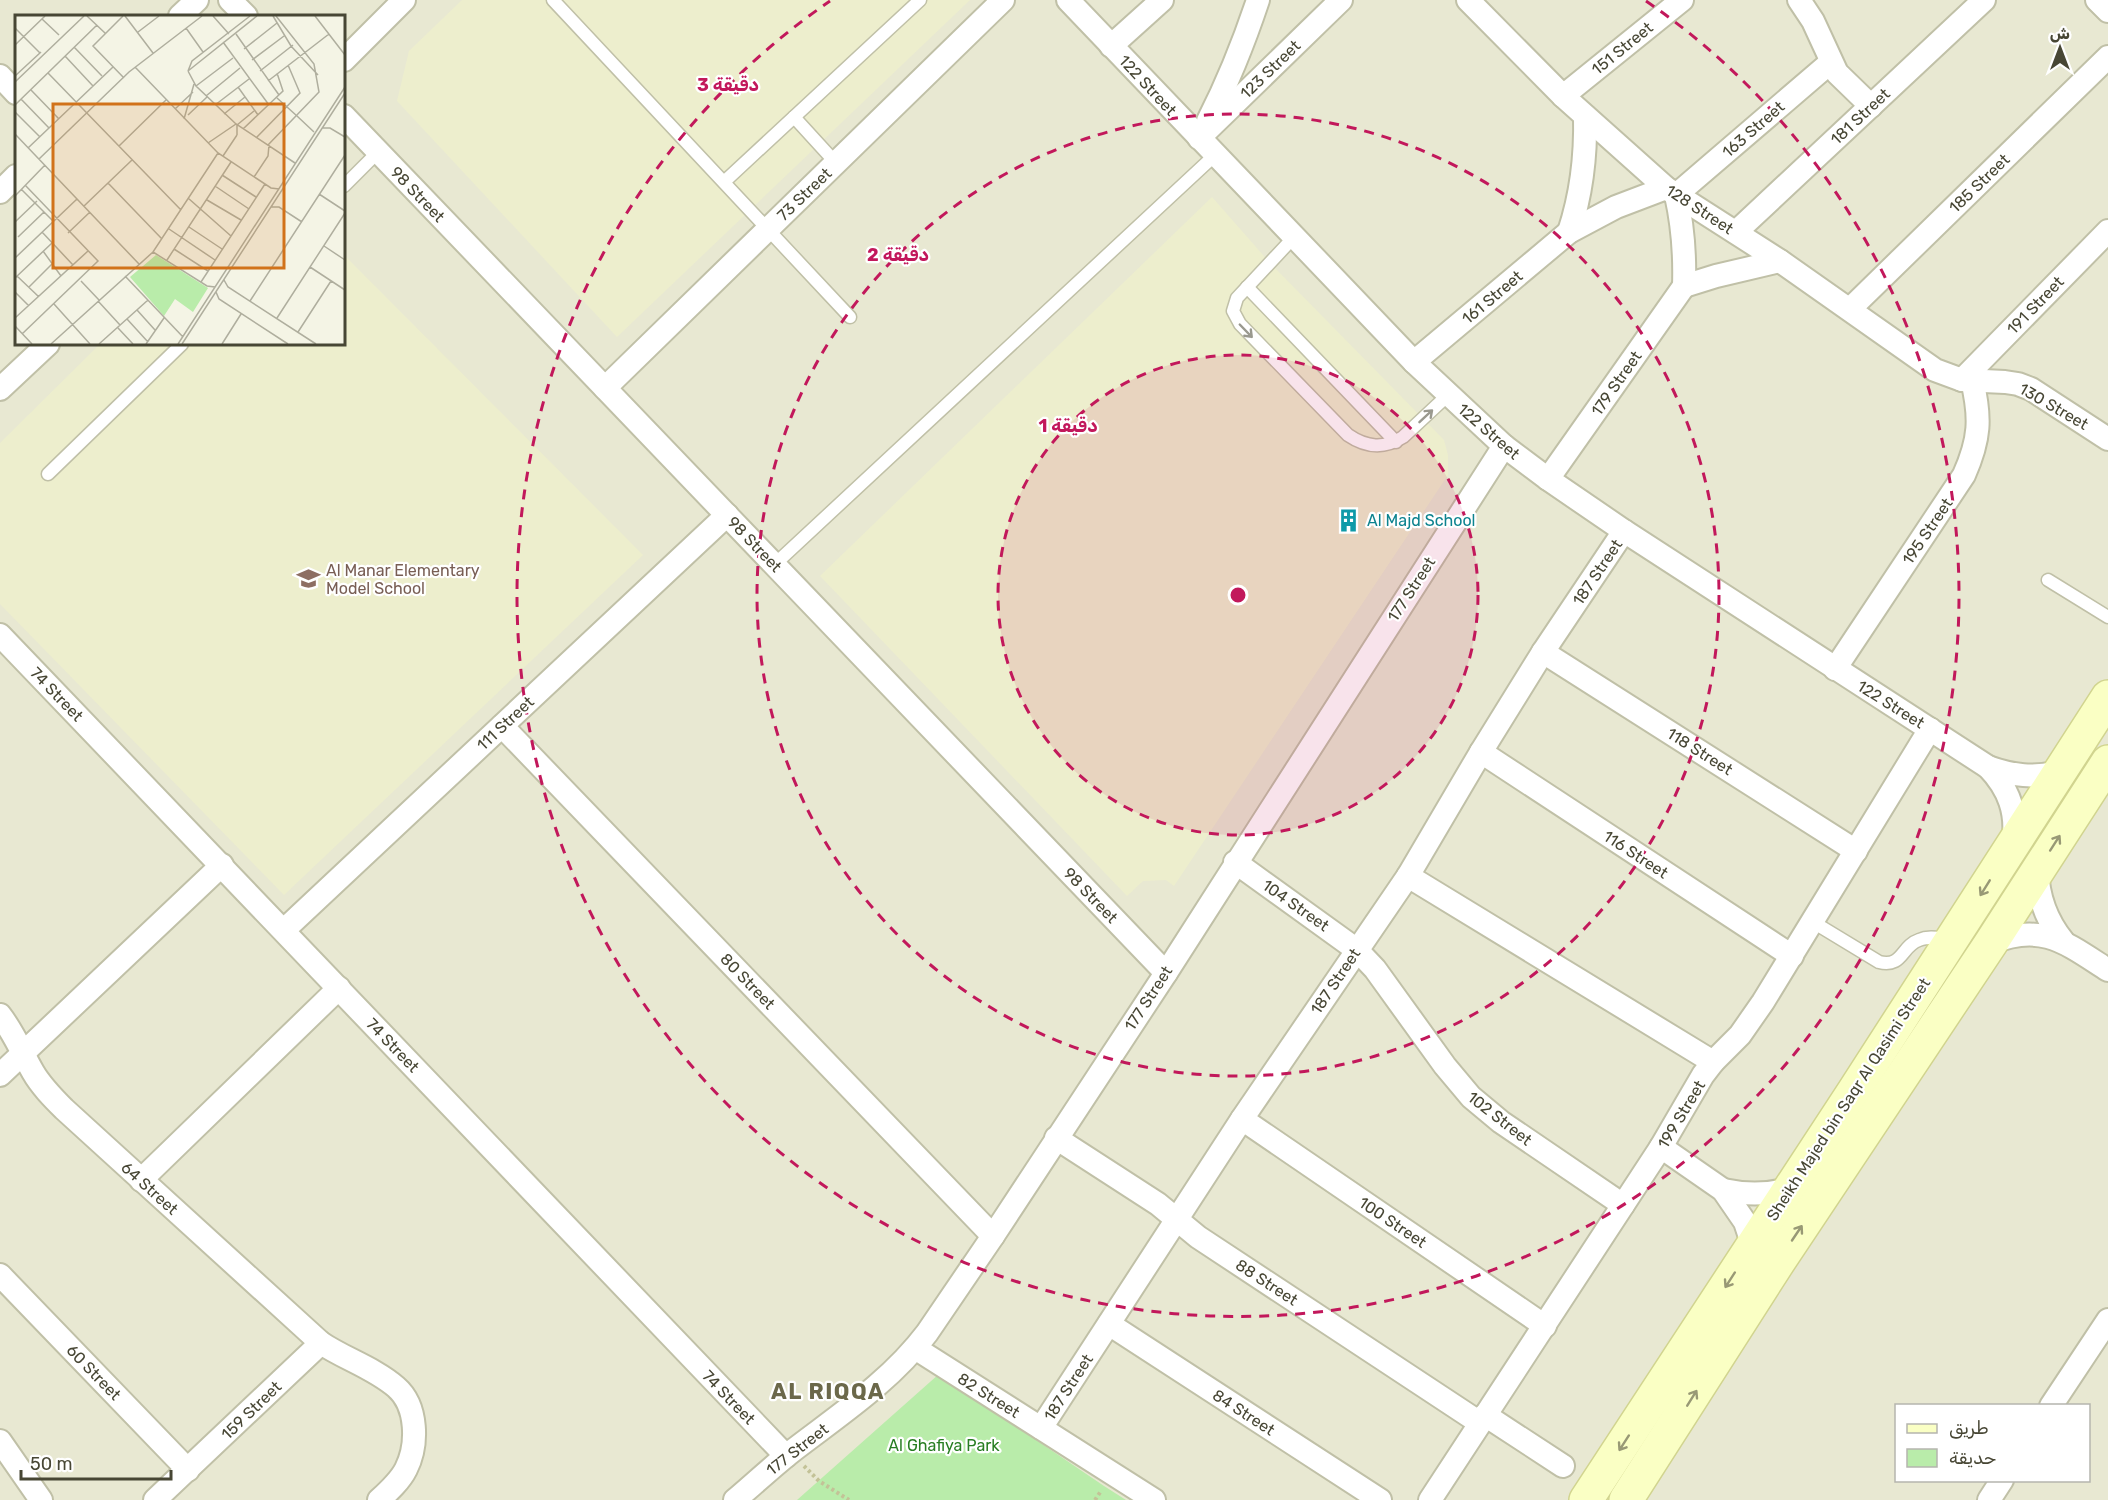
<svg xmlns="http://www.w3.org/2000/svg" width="2108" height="1500" font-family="Rubik,'Noto Sans Arabic',sans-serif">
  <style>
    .residential { fill: #e8e8d2; fill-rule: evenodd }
    .education { fill: #edeecd }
    .green { fill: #b9ecaa }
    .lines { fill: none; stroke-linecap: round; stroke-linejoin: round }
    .lane-casing { stroke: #c0c0a7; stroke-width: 15 }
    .street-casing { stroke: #c0c0a7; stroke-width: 26 }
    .secondary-casing { stroke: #d1d48f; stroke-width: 36 }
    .path { stroke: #c3c297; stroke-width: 4; stroke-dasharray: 3 3; stroke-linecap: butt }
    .lane { stroke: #fff; stroke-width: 12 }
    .street { stroke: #fff; stroke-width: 22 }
    .secondary { stroke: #faffc4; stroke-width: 33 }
    .oneway { stroke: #9a998f }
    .oneway2 { stroke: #989975 }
    .ring { fill: none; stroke: #c2185b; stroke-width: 3; stroke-dasharray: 10 8 }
    .labels { text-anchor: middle; stroke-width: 4.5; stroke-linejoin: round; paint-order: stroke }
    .street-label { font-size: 16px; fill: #474634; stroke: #fff }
    .culture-label { font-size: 16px; fill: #0d838f; stroke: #fff; text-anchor: start }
    .education-label { font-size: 16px; fill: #785e54; stroke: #fff; text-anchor: start }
    .park-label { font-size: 16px; fill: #287e22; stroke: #fff }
    .district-label { font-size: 22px; font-weight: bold; letter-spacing: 1.5px; fill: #6b684a; stroke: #fff }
    .inset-road { fill: none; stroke: #afae9e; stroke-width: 1.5 }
    .view { fill: #d1721a; fill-opacity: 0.15; stroke: #d1721a; stroke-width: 3 }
    .inset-edge { fill: none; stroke: #474634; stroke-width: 3 }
    .centre { fill: #c2185b; stroke: #fff; stroke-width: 3 }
    .ring-label { font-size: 18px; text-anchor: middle; font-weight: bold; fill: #c2185b; stroke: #fff; stroke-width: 4.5; stroke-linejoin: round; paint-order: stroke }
  </style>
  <rect width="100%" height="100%" fill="#f4f4e5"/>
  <!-- residential -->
  <path class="residential" d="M0,0H2108V1500H0ZM16,16H344V344H16ZM1896,1406H2088V1480H1896Z"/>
  <!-- education -->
  <g class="education">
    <path d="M462,0H970L617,337L397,101L409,51Z"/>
    <path d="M1212,197L1270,263L1444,440L1448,455V475L1174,886L1166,880L1143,881L1127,896L820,576Z"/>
    <path d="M344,255L643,555L284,895L0,604V443L100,344H344Z"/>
  </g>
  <!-- green -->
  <path class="green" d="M939,1374L1104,1486L1126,1500H797Z"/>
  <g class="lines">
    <defs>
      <g id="lane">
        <path d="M553,0L850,317"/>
        <path d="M794,117L836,163"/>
        <path d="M724,182L920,0"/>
        <path d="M344,186L378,152"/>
        <path d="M1294,237L1237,298L1233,311L1240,324L1348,435C1367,448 1384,449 1403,437L1448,395"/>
        <path d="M1247,287L1396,442"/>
        <path d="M48,474L182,344"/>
        <path d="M774,565L1215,155"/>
        <path d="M2048,580L2108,617"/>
        <path d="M1813,922L1879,962C1903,968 1901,946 1919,940C1928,936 1938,938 1948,939"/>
      </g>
      <g id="street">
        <path d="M230,0L246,16"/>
        <path d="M1068,0L1414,362L1504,446L1548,479L1624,531L1988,767C2009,789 2018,813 2013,843"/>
        <path d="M1468,0L1563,96L1666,188L1780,261L1935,370L1962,380L2005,382L2018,384L2031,389L2108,439"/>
        <path d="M1799,0L1813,21L1837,73L1871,106"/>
        <path d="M2097,0L2108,11"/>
        <path d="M180,16L197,0"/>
        <path d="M1111,46L1162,0"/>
        <path d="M344,60L404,0"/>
        <path d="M0,76L16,93"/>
        <path d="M1563,96L1682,0"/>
        <path d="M344,116L1166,973"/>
        <path d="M1208,121C1228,82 1244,42 1258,0"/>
        <path d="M1199,138L1341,0"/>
        <path d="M0,192L16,176"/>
        <path d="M1569,232C1582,193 1586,157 1585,116"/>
        <path d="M1736,232L1984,0"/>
        <path d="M1684,286C1685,255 1683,226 1676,195L1831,62"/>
        <path d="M1684,286L1716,276L1780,261"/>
        <path d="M1850,309L2108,57"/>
        <path d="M1414,362L1569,232L1616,207L1666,188"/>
        <path d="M1962,380L2108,231"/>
        <path d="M605,388L1003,0"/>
        <path d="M0,389L48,344"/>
        <path d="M1548,479L1684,286"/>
        <path d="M0,635L786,1456"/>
        <path d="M1543,652L1856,851"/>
        <path d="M1835,669L1964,475C1980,439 1981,418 1972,380"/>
        <path d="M502,726L993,1236"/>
        <path d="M1481,752L1792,956"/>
        <path d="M1988,767C2013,776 2034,778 2060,772"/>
        <path d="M1235,862L1357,950L1375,969L1445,1066L1471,1097L1501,1122L1623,1205"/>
        <path d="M2037,870C2038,897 2046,920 2063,941"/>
        <path d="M1408,876L1713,1062"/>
        <path d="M284,930L727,515"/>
        <path d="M1991,943C2042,922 2066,943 2108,970"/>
        <path d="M0,1015C14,1033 22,1053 33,1072C41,1086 53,1098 64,1109L321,1343C345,1359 374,1368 396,1387C418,1406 418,1445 406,1469C400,1481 389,1491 379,1500"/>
        <path d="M0,1075L222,865"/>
        <path d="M1242,1119L1545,1326"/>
        <path d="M1056,1138L1158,1204L1198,1237L1480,1423"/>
        <path d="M1661,1147L1723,1190L1745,1222L1753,1246"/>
        <path d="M141,1180L339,988"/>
        <path d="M1723,1190C1746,1195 1767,1195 1789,1189"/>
        <path d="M0,1275L188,1470"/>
        <path d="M1109,1324L1380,1500"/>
        <path d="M915,1348L1154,1500"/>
        <path d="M2051,1406L2108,1320"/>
        <path d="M1485,1415L1563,1466"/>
        <path d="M1041,1428L1242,1119L1408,876L1481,752L1543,652L1624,531"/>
        <path d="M0,1441L41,1500"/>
        <path d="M155,1500L321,1343"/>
        <path d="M735,1500C754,1484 772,1467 791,1452C839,1415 890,1382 927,1333L993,1236L1166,973L1504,446"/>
        <path d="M1430,1500L1661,1147L1703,1075L1713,1062L1740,1035L1763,1002L1930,729"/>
        <path d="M1989,1500L2002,1480"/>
      </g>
      <g id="secondary">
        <path d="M1586,1500L1854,1091L2108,697"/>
        <path d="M1626,1500L1777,1264L1991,943L2108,762"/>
      </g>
    </defs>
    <!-- lane casing -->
    <use href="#lane" class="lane-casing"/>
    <!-- street casing -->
    <use href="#street" class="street-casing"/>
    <!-- secondary casing -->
    <use href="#secondary" class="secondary-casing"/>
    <!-- path -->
    <g class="path">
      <path d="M804,1466L819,1481L849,1500"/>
      <path d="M1095,1500L1101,1491"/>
    </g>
    <!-- lane -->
    <use href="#lane" class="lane"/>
    <!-- street -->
    <use href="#street" class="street"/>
    <!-- secondary -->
    <use href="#secondary" class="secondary"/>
  </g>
  <!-- one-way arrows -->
  <defs><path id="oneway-shaft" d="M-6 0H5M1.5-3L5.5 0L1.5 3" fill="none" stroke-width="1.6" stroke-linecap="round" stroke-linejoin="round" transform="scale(1.5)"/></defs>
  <g class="oneway">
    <use href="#oneway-shaft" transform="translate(1246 331) rotate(46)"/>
    <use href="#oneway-shaft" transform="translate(1426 416) rotate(-43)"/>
  </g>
  <g class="oneway2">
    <use href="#oneway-shaft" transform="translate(2055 843) rotate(-57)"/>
    <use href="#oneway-shaft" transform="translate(1985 888) rotate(122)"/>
    <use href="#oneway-shaft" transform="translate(1797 1233) rotate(-56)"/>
    <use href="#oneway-shaft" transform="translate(1730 1280) rotate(123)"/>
    <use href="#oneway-shaft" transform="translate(1692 1398) rotate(-58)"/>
    <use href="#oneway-shaft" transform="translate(1624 1443) rotate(123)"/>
  </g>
  <!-- distance rings -->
  <circle cx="1238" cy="595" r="240" fill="#c2185b" fill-opacity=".12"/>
  <g class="ring">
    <circle cx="1238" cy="595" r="240"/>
    <circle cx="1238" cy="595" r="481"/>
    <path d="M1646 1A721 721 0 1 1 830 1"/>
  </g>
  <!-- icons -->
  <defs>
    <symbol id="building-bare" viewBox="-9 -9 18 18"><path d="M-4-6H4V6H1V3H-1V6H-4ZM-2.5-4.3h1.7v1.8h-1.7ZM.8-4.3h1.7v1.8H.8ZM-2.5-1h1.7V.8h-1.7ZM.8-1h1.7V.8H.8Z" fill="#0f9aa8" stroke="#fff" stroke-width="2.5" paint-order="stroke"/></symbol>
    <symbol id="school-bare" viewBox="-9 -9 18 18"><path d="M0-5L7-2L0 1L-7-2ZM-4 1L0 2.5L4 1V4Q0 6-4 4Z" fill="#8d6e63" stroke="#fff" stroke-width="2.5" paint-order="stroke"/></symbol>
  </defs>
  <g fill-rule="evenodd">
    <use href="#building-bare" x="1332" y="504" width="33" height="33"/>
    <use href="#school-bare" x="292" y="562" width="33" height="33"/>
  </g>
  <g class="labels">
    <!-- street labels -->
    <g class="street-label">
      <text transform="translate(1622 48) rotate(-39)" y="6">151 Street</text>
      <text transform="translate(1270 69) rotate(-44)" y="6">123 Street</text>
      <text transform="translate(1148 85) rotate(47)" y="6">122 Street</text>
      <text transform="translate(1860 116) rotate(-43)" y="6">181 Street</text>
      <text transform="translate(1753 129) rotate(-41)" y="6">163 Street</text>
      <text transform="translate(1979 183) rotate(-44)" y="6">185 Street</text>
      <text transform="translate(418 194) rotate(46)" y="6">98 Street</text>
      <text transform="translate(804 194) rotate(-44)" y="6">73 Street</text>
      <text transform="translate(1700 209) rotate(33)" y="6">128 Street</text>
      <text transform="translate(1492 297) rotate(-40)" y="6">161 Street</text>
      <text transform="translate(2035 305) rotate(-46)" y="6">191 Street</text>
      <text transform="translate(1616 383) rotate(-55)" y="6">179 Street</text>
      <text transform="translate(2054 406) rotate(30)" y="6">130 Street</text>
      <text transform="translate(1489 431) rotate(41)" y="6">122 Street</text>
      <text transform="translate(1927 531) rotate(-56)" y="6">195 Street</text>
      <text transform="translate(755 544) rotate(46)" y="6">98 Street</text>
      <text transform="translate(1597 572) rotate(-56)" y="6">187 Street</text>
      <text transform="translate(1411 589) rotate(-57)" y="6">177 Street</text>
      <text transform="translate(57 694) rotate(46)" y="6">74 Street</text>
      <text transform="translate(1891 704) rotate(32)" y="6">122 Street</text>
      <text transform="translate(505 723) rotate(-43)" y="6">111 Street</text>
      <text transform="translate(1700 751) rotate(32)" y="6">118 Street</text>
      <text transform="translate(1636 854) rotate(33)" y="6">116 Street</text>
      <text transform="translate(1091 895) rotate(46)" y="6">98 Street</text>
      <text transform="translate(1296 905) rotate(35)" y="6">104 Street</text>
      <text transform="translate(748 981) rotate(46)" y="6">80 Street</text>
      <text transform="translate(1335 981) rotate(-56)" y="6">187 Street</text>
      <text transform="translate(1148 998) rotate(-57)" y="6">177 Street</text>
      <text transform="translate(393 1045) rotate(46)" y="6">74 Street</text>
      <text transform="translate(1848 1099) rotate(-57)" y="6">Sheikh Majed bin Saqr Al Qasimi Street</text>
      <text transform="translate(1681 1114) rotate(-59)" y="6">199 Street</text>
      <text transform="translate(1500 1118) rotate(38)" y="6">102 Street</text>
      <text transform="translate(150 1188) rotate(42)" y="6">64 Street</text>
      <text transform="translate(1393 1222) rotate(34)" y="6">100 Street</text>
      <text transform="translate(1267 1282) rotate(33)" y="6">88 Street</text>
      <text transform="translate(94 1372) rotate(46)" y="6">60 Street</text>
      <text transform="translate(1068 1387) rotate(-57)" y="6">187 Street</text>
      <text transform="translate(989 1395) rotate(32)" y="6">82 Street</text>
      <text transform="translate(729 1397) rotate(46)" y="6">74 Street</text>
      <text transform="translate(251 1410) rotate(-44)" y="6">159 Street</text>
      <text transform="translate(1244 1412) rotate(33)" y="6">84 Street</text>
      <text transform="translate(797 1449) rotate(-38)" y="6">177 Street</text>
    </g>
    <!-- culture labels -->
    <g class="culture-label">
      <text x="1367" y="526">Al Majd School</text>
    </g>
    <!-- education labels -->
    <g class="education-label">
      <text x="326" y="576">Al Manar Elementary<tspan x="326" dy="18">Model School</tspan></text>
    </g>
    <!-- park labels -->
    <g class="park-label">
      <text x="944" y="1451">Al Ghafiya Park</text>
    </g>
    <!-- district labels -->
    <g class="district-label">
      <text x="828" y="1399">AL RIQQA</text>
    </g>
  </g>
  <!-- overview -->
  <g transform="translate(15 15)">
    <rect width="330" height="330" fill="#f4f4e5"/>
    <path d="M141,240L193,273L178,297L160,284L149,301L115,262Z" fill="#b9ecaa"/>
    <path class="inset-road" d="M72,1L90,18M108,1L78,31L109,63M110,1L138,38M198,1L214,19M258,1L276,31L303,60M300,1L330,40M27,4L44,20M0,13L25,38M171,13L188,37M123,17L144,1M221,19L264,80M208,27L254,90M0,30L30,1M59,32L87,61M229,34L262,8M50,41L78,71M237,45L269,21M120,52L203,138L256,173L264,174M173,56L181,71L221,109L280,148M173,56L242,1M173,56L177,46L235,1M245,56L278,30M33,58L166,195M0,61L26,37M253,66L314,19M0,67L69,1M181,71L218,43M223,72L243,100M16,75L44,104M191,81L225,53M262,83L282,101M6,84L34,113M0,90L82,10M200,90L234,64M160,94L178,77M0,97L25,122M209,99L230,82M173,100L192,82M282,101L299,117M169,104L179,69M307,113H315L330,122M228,114L268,76L262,58M0,119L124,249M222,120V110L239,96M241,123L285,78L273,50M193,128L221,109M253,130L304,77L299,49L261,1M104,131L151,85M13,133L98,52M208,141L222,120M24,144L114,57L187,1M207,160L241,182M239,162L253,141L254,130M93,168L147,224M200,171L234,194M6,174L38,206M304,179L330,196M0,181L30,150M173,183L216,221M192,185L226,205M69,191L117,145M256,192H264L287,207M0,207L22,186M174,212L207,234M154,214L200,245M27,217L58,250M53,218L75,197M3,222L29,197M309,231L330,245M159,234L193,256M28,236L46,261M138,237L192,271L200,272M0,243L62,184M152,245L216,147M295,252L330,275M2,261L24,282M110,261L168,322M0,263L37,228M209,265L213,272L301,329M66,266L84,285M186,267L250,169M14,272L38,248M0,277L14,291M201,277L204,284L273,329M83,286L105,310M235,286L330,140M39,289L75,329M122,295L140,315M0,303L73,236M262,303L330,198M112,304L133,327M0,311L17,329M103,313L118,329M283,317L316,266M7,319L83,246L10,170M36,329L138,237L203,138M84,329L133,285M131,329L149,303M163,329L330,72M167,329L330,78M207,329L226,299"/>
    <path class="view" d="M38,89H269V253H38Z"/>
    <rect width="330" height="330" class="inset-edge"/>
  </g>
  <circle cx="1238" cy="595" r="9" class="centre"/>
  <g class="ring-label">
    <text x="728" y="91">3 دقيقة</text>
    <text x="898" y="261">2 دقيقة</text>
    <text x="1068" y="432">1 دقيقة</text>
  </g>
  <!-- legend -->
  <rect x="1895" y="1404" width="195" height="78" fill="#ffffff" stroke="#b5b5ae" stroke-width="1.5"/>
  <rect x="1907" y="1424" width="30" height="9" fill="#faffc4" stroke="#b5b5ae" stroke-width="1.5"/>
  <text x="1949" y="1434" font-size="18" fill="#474634">طريق</text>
  <rect x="1907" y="1449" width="30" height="18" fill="#b9ecaa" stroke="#b5b5ae" stroke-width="1.5"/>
  <text x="1949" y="1464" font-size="18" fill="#474634">حديقة</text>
  <!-- north arrow -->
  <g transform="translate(2060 48)" stroke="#ffffff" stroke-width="4.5" paint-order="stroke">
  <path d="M0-4.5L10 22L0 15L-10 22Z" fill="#474634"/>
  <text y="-9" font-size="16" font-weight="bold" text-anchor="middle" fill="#474634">ش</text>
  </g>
  <!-- scale -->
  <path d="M21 1470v9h150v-9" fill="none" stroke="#474634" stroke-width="3"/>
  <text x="30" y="1470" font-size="18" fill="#474634" stroke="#ffffff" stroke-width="4.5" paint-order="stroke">50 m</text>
</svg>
